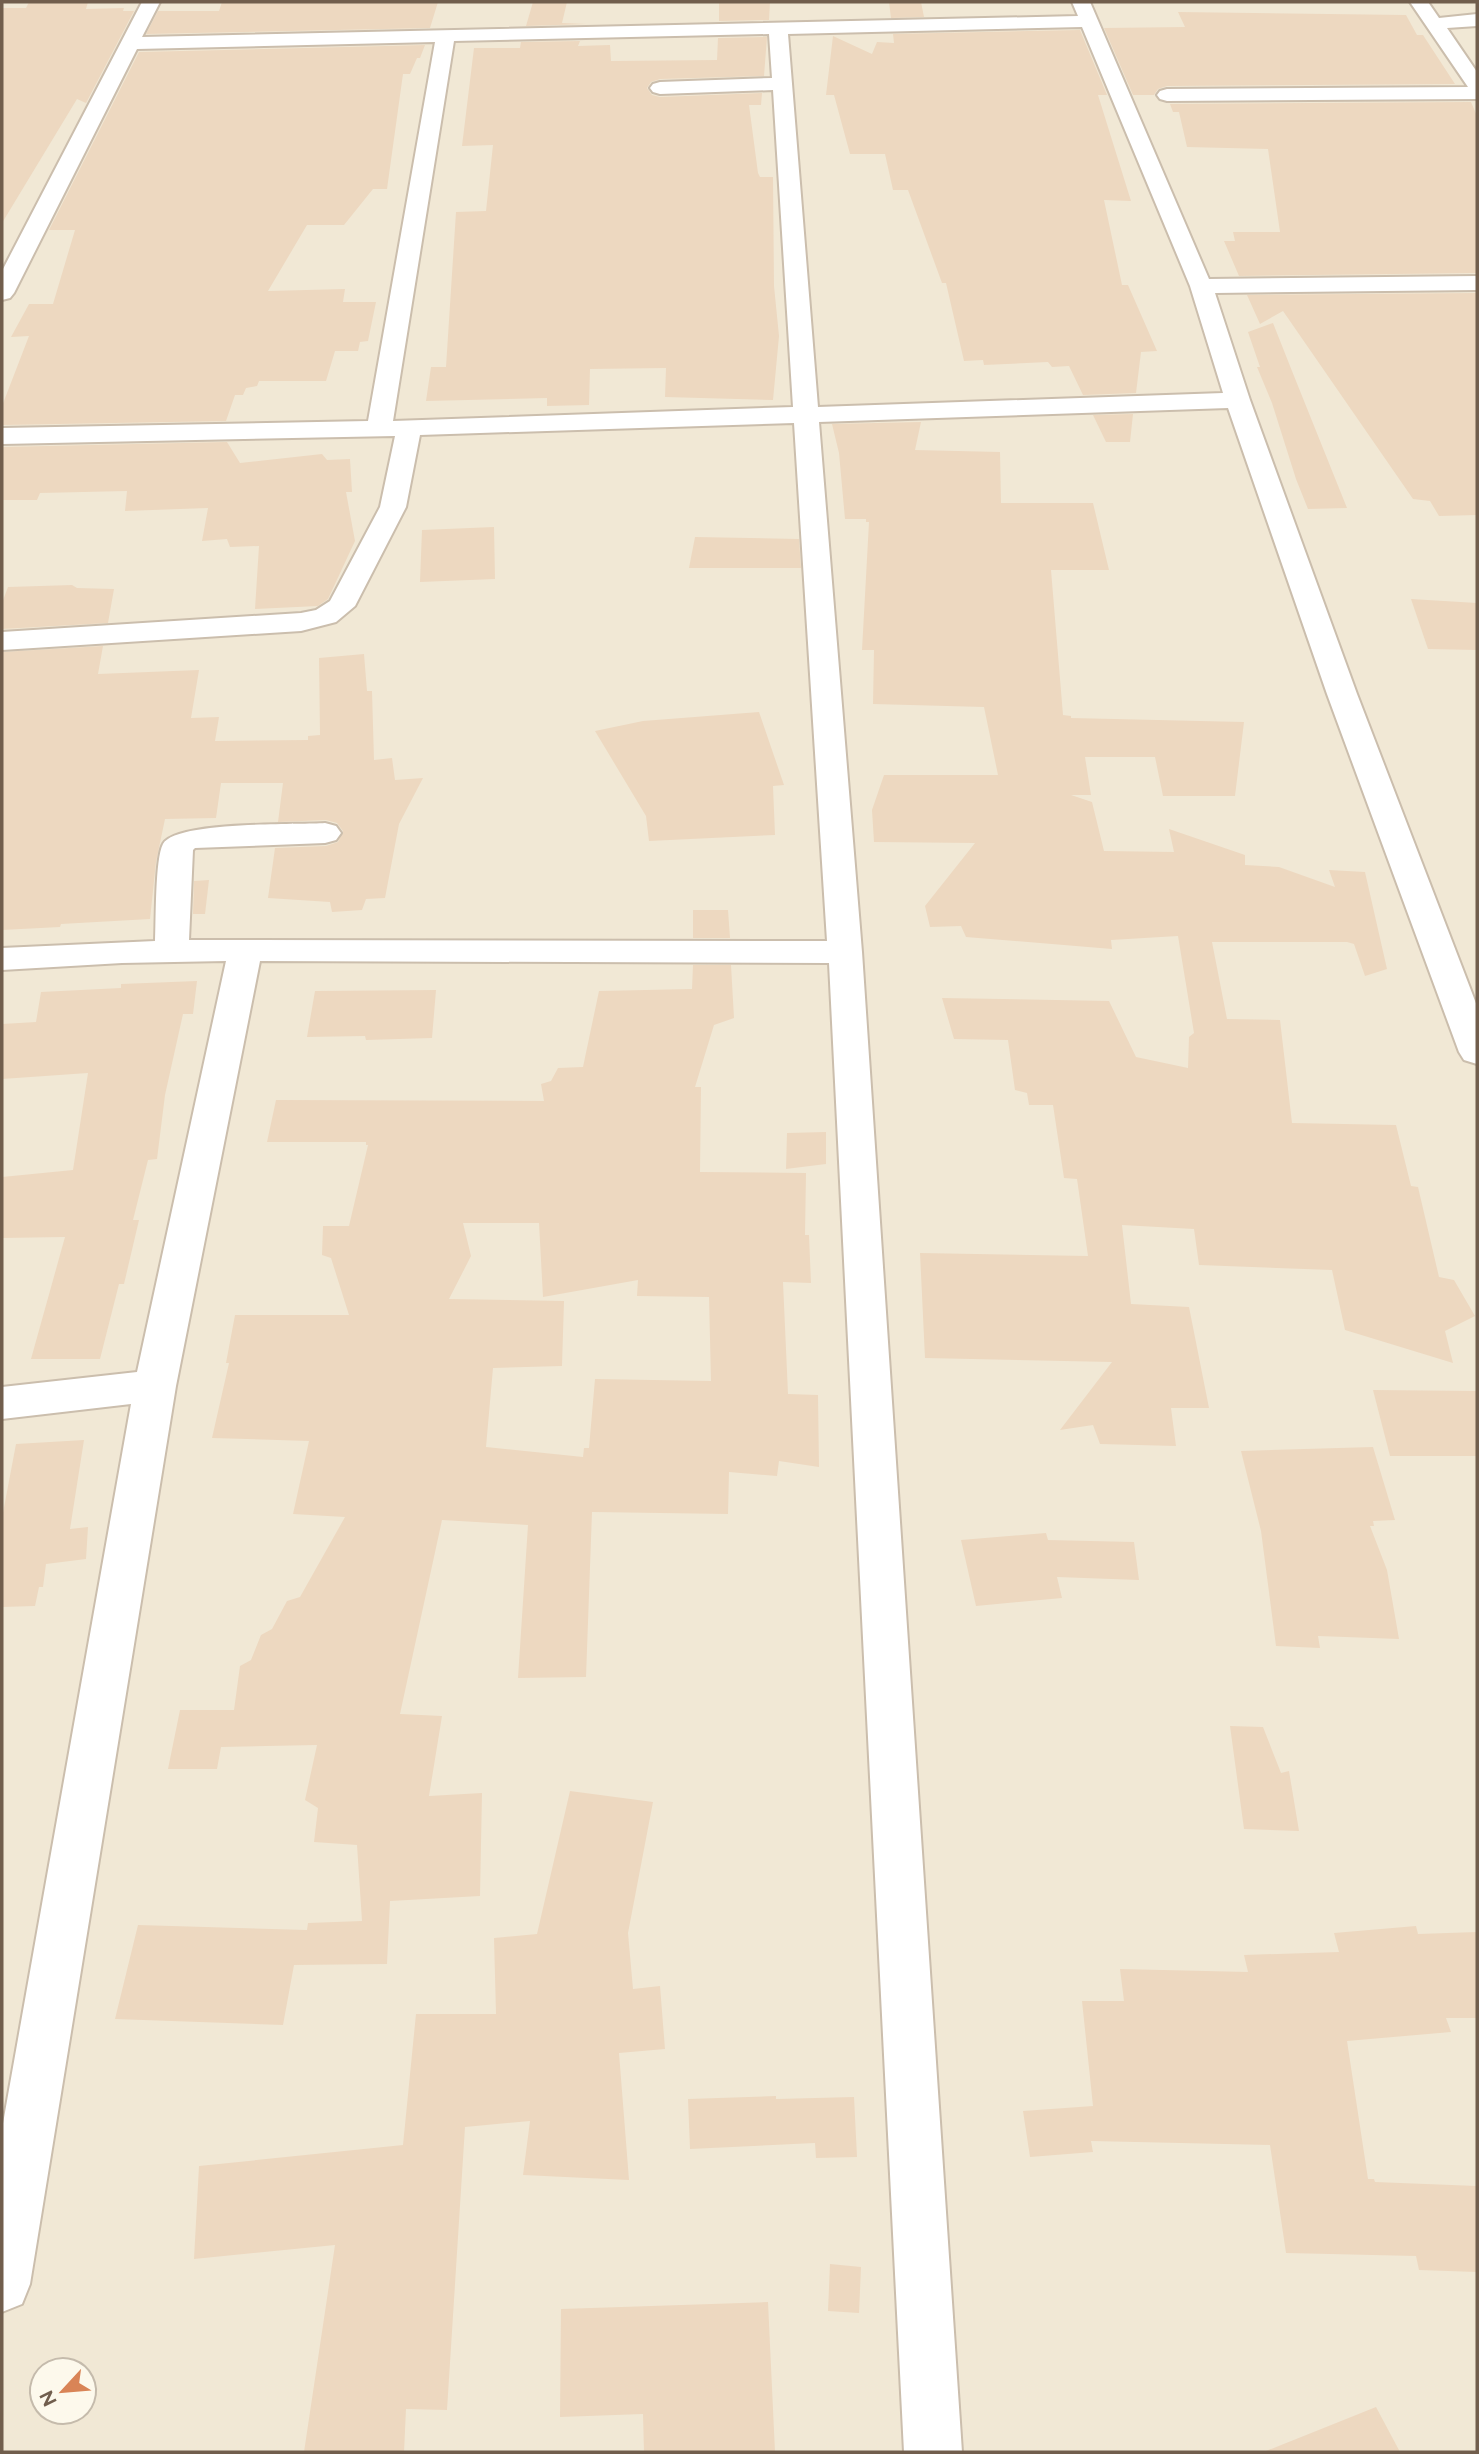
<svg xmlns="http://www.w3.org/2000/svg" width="1479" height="2454" font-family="Raleway,sans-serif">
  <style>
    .residential { fill: #f1e8d5; fill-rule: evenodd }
    .building { fill: #edd8c0; fill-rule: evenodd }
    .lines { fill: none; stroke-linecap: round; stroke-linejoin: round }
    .minor-casing { stroke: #cbbead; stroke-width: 4 }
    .minor { fill: #fff; fill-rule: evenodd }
  </style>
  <rect width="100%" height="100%" fill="#faf5e6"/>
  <!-- residential -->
  <path class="residential" d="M2,2H1477V2452H2ZM42,2370H84V2412H42Z"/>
  <!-- building -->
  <g class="building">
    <path d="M29,2H88L86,9L124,8L123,11H134L86,103L77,99L2,223V8H26Z"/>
    <path d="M222,2H438L430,28L146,34L158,11H219Z"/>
    <path d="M533,2H567L562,23L587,24L526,26Z"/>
    <path d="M719,2H770L769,20L719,21Z"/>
    <path d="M889,2H921L924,17L891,18Z"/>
    <path d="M1178,12L1406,15L1417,35H1423L1455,84L1167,86L1158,89L1154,95H1133L1104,28L1185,27Z"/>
    <path d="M1080,30L1107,95H1098L1131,201L1104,200L1122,285H1128L1157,351L1141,352L1136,393L1083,395L1069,366L1052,367L1048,362L984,365L983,360L964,361L946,283H942L908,190H893L885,154H850L834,95H826L833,36L872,54L877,42L894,43L893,34Z"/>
    <path d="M767,37L764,76L660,79L651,82L647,88L652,95L660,97L762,93L761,105H749L758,173L760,177H773L774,286L779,336L773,400L665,397L666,368L590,369L589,405L547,406V398L426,401L431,367H446L456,212L486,211L493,145L462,146L474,48H520L521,42L580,41L578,46L610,45L611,61L717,60L718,38Z"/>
    <path d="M425,45L420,58H417L410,74H403L387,189H373L344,225H307L268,291L345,289L343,302H376L368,341L360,342L358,351H335L326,381H259L257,386L246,388L243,395H235L226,421L2,425V406L29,336L11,337L29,304H53L75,230H49L139,52Z"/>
    <path d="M1471,102L1477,116V273L1239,276L1224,241H1235L1233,232H1280L1268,149L1187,147L1179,112H1173L1170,104Z"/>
    <path d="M1477,293V515L1439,516L1430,501L1413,499L1283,311L1260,324L1247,295Z"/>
    <path d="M1273,323L1292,371L1347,508L1308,509L1296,479L1272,403L1257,367H1260L1248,332Z"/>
    <path d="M1133,414L1130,442H1106L1093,415Z"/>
    <path d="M921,422L915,450L1000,452L1001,503H1093L1109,570H1051L1063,715L1071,716V718L1244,722L1235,796H1163L1155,757H1085L1091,795H1071L1092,802L1104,851L1174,852L1169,829L1245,855V865L1279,867L1335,887L1329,870L1365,872L1387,969L1365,976L1354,944L1347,942H1212L1227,1019L1280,1020L1292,1123L1396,1125L1411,1186L1418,1187L1439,1277L1454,1280L1475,1316L1445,1331L1453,1363L1345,1330L1332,1270L1199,1265L1194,1229L1122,1225L1131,1304L1189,1307L1209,1408H1171L1176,1446L1100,1444L1093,1425L1060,1430L1112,1362L925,1358L920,1253L1088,1256L1077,1179L1064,1178L1053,1105H1029L1027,1093L1015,1090L1008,1040L954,1039L942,998L1109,1001L1136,1057L1188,1068L1189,1037L1194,1033L1178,936L1111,940L1112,949L966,937L961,926L930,927L925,906L975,843L874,842L872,810L884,775H998L984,707L873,704L874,650H862L869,522H866V519H845L839,453L832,424Z"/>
    <path d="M227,442L240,463L322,454L327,460L350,459L352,492H346L355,541L328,599L318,606L255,609L259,546L230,547L227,539L202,541L208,508L125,511L127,491L40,493L37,500H2V447Z"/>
    <path d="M494,527L495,579L420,582L422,530Z"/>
    <path d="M695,537L799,539L801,568H689Z"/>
    <path d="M72,585L77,588L114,589L108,623L2,629V603L8,587Z"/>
    <path d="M1411,599L1477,603V650L1428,649Z"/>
    <path d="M103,646L98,674L199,670L191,718L219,717L215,741L308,740V736L320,735L319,658L364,654L367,691H372L374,760L392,758L395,780L423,778L399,824L385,898L366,899L362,910L332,912L330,902L268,898L275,848L326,846L338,842L343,831L337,823L326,820L278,822L283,783H221L216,818L165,819L156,862L150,919L61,924L60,927L2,930V652Z"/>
    <path d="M759,712L784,785L773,786L775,835L649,841L646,816L595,731L643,721Z"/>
    <path d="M209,880L205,914H193L194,881Z"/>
    <path d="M693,910H728L730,938H693Z"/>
    <path d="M693,965H731L734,1018L714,1025L695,1087H701L700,1172L806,1173L805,1235H809L811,1283L783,1282L788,1394L818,1395L819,1467L779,1461L777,1476L729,1472L728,1514L592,1512L586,1677L518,1678L528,1525L442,1520L400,1714L442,1716L429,1796L482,1793L480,1896L390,1901L387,1964L294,1965L283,2025L115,2019L138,1925L307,1930L308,1923L362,1921L357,1845L314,1842L318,1808L305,1800L317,1745L221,1747L217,1769H168L180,1710H234L240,1666L251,1660L261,1635L272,1629L287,1601L300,1597L345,1517L293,1514L309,1441L212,1438L229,1363H226L235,1315H349L331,1258L322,1255L323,1226H349L368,1145H366V1142H267L276,1100L544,1101L541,1084L551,1081L558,1068L583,1067L599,991L692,989ZM463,1223H539L543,1297L638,1280L637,1296L709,1297L711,1381L595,1379L589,1448H584L583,1457L486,1447L493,1368L562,1366L564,1301L449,1299L471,1256Z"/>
    <path d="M197,981L193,1014H183L165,1095L157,1159L148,1160L133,1220H139L124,1284H119L100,1359H31L65,1237L2,1238V1177L73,1170L88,1073L2,1079V1024L36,1022L41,992L121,988V984Z"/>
    <path d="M436,990L432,1038L366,1040L365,1036L307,1037L315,991Z"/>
    <path d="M826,1132V1164L786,1169L787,1133Z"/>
    <path d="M1373,1390L1477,1391V1456H1390Z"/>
    <path d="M84,1440L70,1529L88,1527L86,1559L46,1564L43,1587H39L35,1606L2,1607V1518L16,1444Z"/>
    <path d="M1373,1447L1395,1520L1373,1521L1374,1526H1370L1387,1570L1399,1639L1318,1636L1320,1648L1276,1646L1261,1531L1241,1451Z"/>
    <path d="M1046,1533L1048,1540L1134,1542L1139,1580L1057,1577L1062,1598L976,1606L961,1540Z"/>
    <path d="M1230,1726L1263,1727L1281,1773L1289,1771L1299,1831L1244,1829Z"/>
    <path d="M570,1791L653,1802L628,1933L633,1989L660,1986L665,2049L619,2053L629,2180L523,2175L530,2121L465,2127L447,2410L406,2409L404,2452H304L335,2245L194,2259L199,2166L403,2145L416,2014H496L494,1938L537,1934Z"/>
    <path d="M1416,1926L1418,1934L1477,1932V2018H1446L1451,2032L1347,2041L1368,2179H1374L1375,2182L1477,2186V2272L1419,2270L1416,2256L1286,2253L1270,2145L1091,2141L1093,2152L1030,2157L1023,2111L1093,2106L1082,2001H1124L1120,1969L1248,1972L1244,1955L1339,1952L1334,1933Z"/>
    <path d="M776,2096V2099L854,2097L857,2157L816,2158L815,2143L690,2149L688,2099Z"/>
    <path d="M830,2264L861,2267L859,2313L828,2311Z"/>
    <path d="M768,2302L775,2452H644L643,2414L560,2417L561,2309Z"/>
    <path d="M1376,2407L1400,2452H1266V2451Z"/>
  </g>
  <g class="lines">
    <defs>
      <g id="minor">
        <path d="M142,2H160L142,37L1078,16L1072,2H1090L1209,279L1477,276V290L1215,293L1250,400L1357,694L1477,1006V1064L1464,1060L1459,1052L1327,694L1228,408L819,422L862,952L962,2452H904L829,963L260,961L176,1386L30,2284L22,2304L2,2312V2129L131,1404L2,1419V1387L137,1372L226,961L122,963L2,970V948L155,941C156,922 155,858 163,844C175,821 296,825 325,823L336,826L341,833L336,840L325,843L195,848L193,850L189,940L827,941L794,423L420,435L406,507L355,606L336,622L301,631L2,650V632L301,613L316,610L330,601L380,507L395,436L2,444V428L368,421L435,42L137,49L14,293L10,298L2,300V271ZM1082,27L1190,286L1223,393L818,407L788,34ZM769,34L772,78L660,82L653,84L650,88L653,92L660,94L773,90L793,407L393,421L454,41Z"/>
        <path d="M1410,2H1428L1439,18L1477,14V26L1447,28L1477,72V99L1167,101L1160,99L1157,95L1160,91L1167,89L1468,87Z"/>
      </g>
    </defs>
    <!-- minor casing -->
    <use href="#minor" class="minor-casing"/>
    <!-- minor -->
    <use href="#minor" class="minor"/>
  </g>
  <!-- border -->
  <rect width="1479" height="2454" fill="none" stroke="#715e4d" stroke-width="7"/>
  <!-- north arrow -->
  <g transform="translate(63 2391) rotate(244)"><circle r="33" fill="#fdf9ec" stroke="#c5bbac" stroke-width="2"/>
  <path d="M0-5L12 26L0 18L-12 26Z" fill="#d98456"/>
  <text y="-10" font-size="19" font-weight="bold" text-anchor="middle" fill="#715e4d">N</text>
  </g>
</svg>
